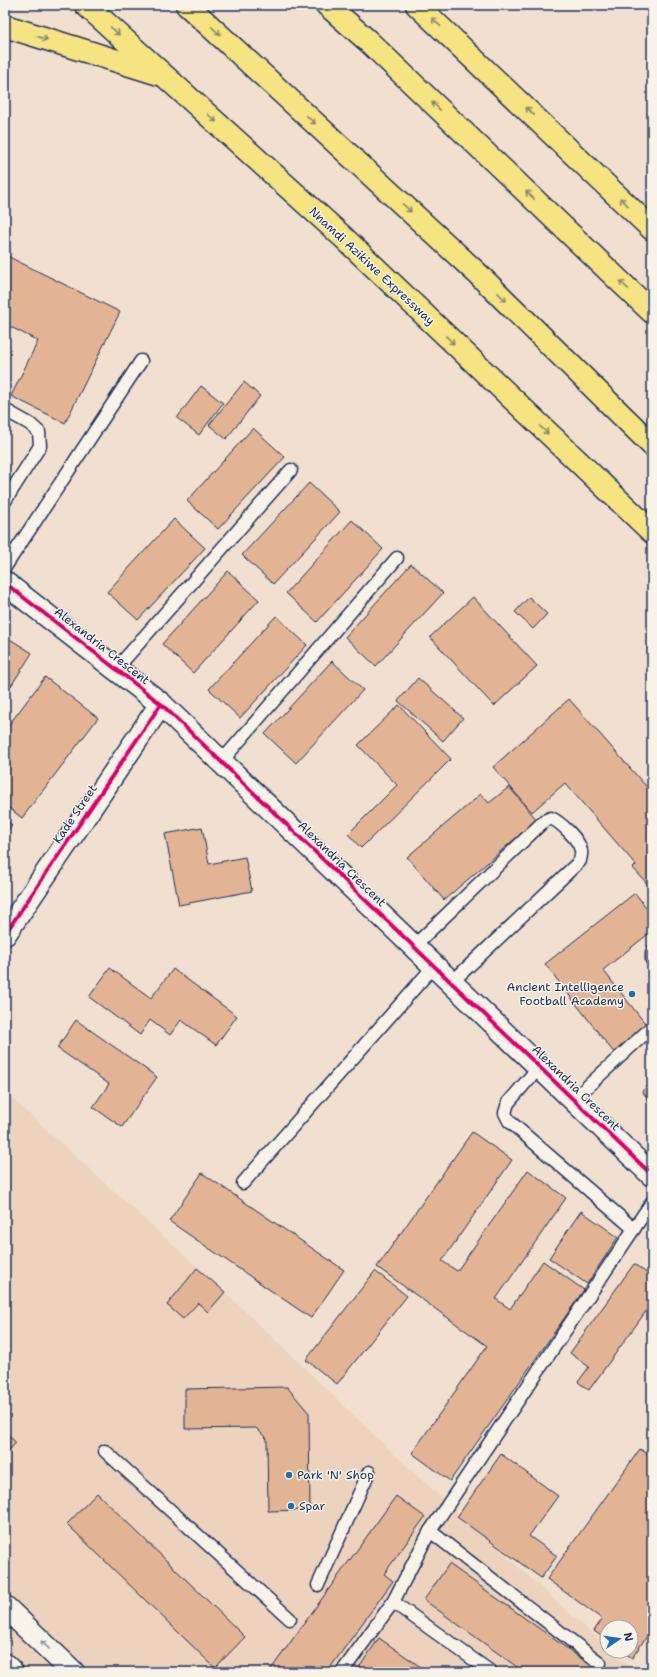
<svg xmlns="http://www.w3.org/2000/svg" width="657" height="1677" font-family="'Shantell Sans',sans-serif">
  <style>
    .built { fill: #edd3bd }
    .building { fill: #e3b494; stroke: #1b2f5e }
    .lines { fill: none; stroke-linecap: round; stroke-linejoin: round }
    .service-casing { stroke: #1b2f5e; stroke-width: 15 }
    .minor-casing { stroke: #1b2f5e; stroke-width: 25 }
    .secondary-casing { stroke: #1b2f5e; stroke-width: 25 }
    .trunk-casing { stroke: #1b2f5e; stroke-width: 25 }
    .motorway-casing { stroke: #1b2f5e; stroke-width: 25 }
    .service { stroke: #f7f3e8; stroke-width: 12 }
    .minor { stroke: #f7f3e8; stroke-width: 22 }
    .secondary { stroke: #f7f3e8; stroke-width: 22 }
    .trunk { stroke: #f6e381; stroke-width: 22 }
    .motorway { stroke: #f6e381; stroke-width: 22 }
    .cycleway-casing { stroke: #f7f3e8; stroke-width: 6 }
    .cycleway { stroke: #d6006c; stroke-width: 4 }
    .oneway { stroke: #888970 }
    .oneway2 { stroke: #8991a3 }
    .poi-dot { fill: #1f6fb2; stroke: #f7f3e8; stroke-width: 1.5 }
    .labels { text-anchor: middle; stroke-width: 3; stroke-linejoin: round; paint-order: stroke }
    .street-label { font-size: 12px; fill: #1b2f5e; stroke: #f7f3e8 }
    .poi-label { font-size: 12px; fill: #1b2f5e; stroke: #f7f3e8; text-anchor: start }
  </style>
  <rect width="100%" height="100%" fill="#f1e0cf"/>
  <filter id="ink" filterUnits="userSpaceOnUse"><feTurbulence type="fractalNoise" baseFrequency=".025" numOctaves="2"/><feDisplacementMap in="SourceGraphic" scale="8" xChannelSelector="R" yChannelSelector="G"/><feConvolveMatrix kernelMatrix="1 2 1 2 8 2 1 2 1" color-interpolation-filters="sRGB"/></filter>
  <g filter="url(#ink)">
    <!-- built -->
    <path class="built" d="M5,1092L225,1292L413,1472L607,1647V1651H612L635,1672H5Z"/>
    <!-- building -->
    <g class="building">
      <path d="M5,255L120,312L65,423L11,396L38,341L5,324Z"/>
      <path d="M244,382L260,396L226,439L209,425Z"/>
      <path d="M201,386L223,403L199,435L177,418Z"/>
      <path d="M253,428L285,457L218,529L187,501Z"/>
      <path d="M309,483L340,512L273,584L242,555Z"/>
      <path d="M174,519L205,548L138,620L107,592Z"/>
      <path d="M352,520L383,549L317,622L286,593Z"/>
      <path d="M411,564L443,593L376,666L345,637Z"/>
      <path d="M228,571L259,600L193,673L162,644Z"/>
      <path d="M473,597L537,666L494,706L430,637Z"/>
      <path d="M529,597L547,614L533,629L515,612Z"/>
      <path d="M276,616L307,645L240,718L209,689Z"/>
      <path d="M5,636L32,653L11,686L5,682Z"/>
      <path d="M332,661L363,690L296,763L265,734Z"/>
      <path d="M45,677L98,718L22,818L5,805V730Z"/>
      <path d="M418,678L463,718L443,741L398,701Z"/>
      <path d="M569,699L652,793V889L633,868L636,865L565,783L532,812L493,767Z"/>
      <path d="M399,705L451,759L361,848L348,834L397,785L358,745Z"/>
      <path d="M509,787L537,820L444,900L407,857L481,794L489,803Z"/>
      <path d="M5,820L12,825L5,834Z"/>
      <path d="M202,827L209,864L245,857L252,891L179,905L165,834Z"/>
      <path d="M635,893L652,915V931L603,970L648,1027L615,1054L545,964Z"/>
      <path d="M110,968L151,998L173,969L237,1016L216,1045L181,1020L170,1035L150,1020L140,1035L89,997Z"/>
      <path d="M76,1020L157,1077L122,1127L93,1107L109,1084L57,1048Z"/>
      <path d="M652,1083V1104L642,1091Z"/>
      <path d="M472,1132L512,1160L442,1261L457,1271L528,1170L566,1198L496,1299L510,1309L543,1261L584,1290L450,1481L412,1453L487,1346L377,1267Z"/>
      <path d="M202,1173L344,1270L311,1318L169,1221Z"/>
      <path d="M581,1211L618,1237L587,1284L549,1258Z"/>
      <path d="M634,1264L652,1277V1303L589,1390L578,1382L589,1367L570,1353Z"/>
      <path d="M197,1268L225,1292L208,1312L198,1303L183,1319L167,1305Z"/>
      <path d="M375,1271L407,1296L337,1384L306,1360Z"/>
      <path d="M287,1387L309,1413L310,1510L268,1511L267,1439L256,1428L185,1429V1389Z"/>
      <path d="M5,1431L16,1443L5,1454Z"/>
      <path d="M640,1449L652,1457V1640L647,1636L632,1658L622,1651H631V1627H607V1640L594,1631L602,1619L547,1579Z"/>
      <path d="M501,1454L558,1496L529,1536L557,1556L541,1578L457,1517Z"/>
      <path d="M97,1493L245,1637L215,1668L67,1524Z"/>
      <path d="M396,1496L425,1517L384,1574L393,1581L327,1672H269Z"/>
      <path d="M449,1564L600,1672H524L424,1600Z"/>
      <path d="M379,1638L428,1672H356Z"/>
    </g>
    <g class="lines">
      <defs>
        <g id="service">
          <path d="M5,410L30,424L39,432L40,446L5,501"/>
          <path d="M5,567L141,361"/>
          <path d="M116,669L291,470"/>
          <path d="M221,762L397,558"/>
          <path d="M414,946L544,821L551,818C560,822 580,840 581,851C582,854 580,858 580,861L452,982"/>
          <path d="M652,952V960"/>
          <path d="M539,1067L508,1103L505,1113L509,1121L634,1229"/>
          <path d="M574,1099L652,1027"/>
          <path d="M243,1183L434,966"/>
          <path d="M105,1451L290,1619"/>
          <path d="M430,1531L600,1663"/>
          <path d="M318,1585L369,1472"/>
          <path d="M393,1602L491,1672"/>
          <path d="M342,1672L393,1602L430,1531L652,1202"/>
        </g>
        <g id="minor">
          <path d="M5,583L161,704L652,1175"/>
          <path d="M5,934L161,704"/>
        </g>
        <g id="secondary">
          <path d="M5,1607L73,1672"/>
          <path d="M5,1665L12,1672"/>
        </g>
        <g id="trunk">
          <path d="M86,5L343,237L652,532"/>
          <path d="M417,5L652,229"/>
          <path d="M5,26L159,74"/>
        </g>
        <g id="motorway">
          <path d="M187,5L478,274L652,445"/>
          <path d="M327,5L368,41L652,312"/>
        </g>
      </defs>
      <!-- service casing -->
      <use href="#service" class="service-casing"/>
      <!-- minor casing -->
      <use href="#minor" class="minor-casing"/>
      <!-- secondary casing -->
      <use href="#secondary" class="secondary-casing"/>
      <!-- trunk casing -->
      <use href="#trunk" class="trunk-casing"/>
      <!-- motorway casing -->
      <use href="#motorway" class="motorway-casing"/>
      <!-- service -->
      <use href="#service" class="service"/>
      <!-- minor -->
      <use href="#minor" class="minor"/>
      <!-- secondary -->
      <use href="#secondary" class="secondary"/>
      <!-- trunk -->
      <use href="#trunk" class="trunk"/>
      <!-- motorway -->
      <use href="#motorway" class="motorway"/>
      <defs>
        <g id="cycleway">
          <path d="M5,583L161,704L652,1175"/>
          <path d="M5,934L161,704"/>
        </g>
      </defs>
      <!-- cycleway casing -->
      <use href="#cycleway" class="cycleway-casing"/>
      <!-- cycleway -->
      <use href="#cycleway" class="cycleway"/>
    </g>
    <!-- one-way arrows -->
    <defs><path id="oneway-shaft" d="M-6 0H5M1.5-3L5.5 0L1.5 3" fill="none" stroke-width="1.6" stroke-linecap="round" stroke-linejoin="round"/></defs>
    <g class="oneway">
      <use href="#oneway-shaft" transform="translate(436 22) rotate(-137)"/>
      <use href="#oneway-shaft" transform="translate(115 31) rotate(42)"/>
      <use href="#oneway-shaft" transform="translate(216 31) rotate(43)"/>
      <use href="#oneway-shaft" transform="translate(42 38) rotate(17)"/>
      <use href="#oneway-shaft" transform="translate(436 106) rotate(-136)"/>
      <use href="#oneway-shaft" transform="translate(530 111) rotate(-136)"/>
      <use href="#oneway-shaft" transform="translate(212 118) rotate(42)"/>
      <use href="#oneway-shaft" transform="translate(311 120) rotate(43)"/>
      <use href="#oneway-shaft" transform="translate(530 195) rotate(-136)"/>
      <use href="#oneway-shaft" transform="translate(624 202) rotate(-136)"/>
      <use href="#oneway-shaft" transform="translate(407 208) rotate(43)"/>
      <use href="#oneway-shaft" transform="translate(624 285) rotate(-136)"/>
      <use href="#oneway-shaft" transform="translate(502 297) rotate(45)"/>
      <use href="#oneway-shaft" transform="translate(450 340) rotate(44)"/>
      <use href="#oneway-shaft" transform="translate(544 430) rotate(44)"/>
    </g>
    <use class="oneway2" href="#oneway-shaft" transform="translate(45 1645) rotate(-136)"/>
  </g>
  <!-- markers -->
  <g class="poi-dot">
    <circle cx="632" cy="994" r="4"/>
    <circle cx="289" cy="1475" r="4"/>
    <circle cx="291" cy="1506" r="4"/>
  </g>
  <g class="labels">
    <!-- street labels -->
    <g class="street-label">
      <text transform="translate(372 266) rotate(43)" y="4">Nnamdi Azikiwe Expressway</text>
      <text transform="translate(102 646) rotate(38)" y="4">Alexandria Crescent</text>
      <text transform="translate(75 814) rotate(-56)" y="4">Kade Street</text>
      <text transform="translate(342 864) rotate(44)" y="4">Alexandria Crescent</text>
      <text transform="translate(576 1088) rotate(44)" y="4">Alexandria Crescent</text>
    </g>
    <!-- poi labels -->
    <g class="poi-label">
      <text x="624" y="991" text-anchor="end">Ancient Intelligence<tspan x="624" dy="14">Football Academy</tspan></text>
      <text x="297" y="1479">Park 'N' Shop</text>
      <text x="299" y="1510">Spar</text>
    </g>
  </g>
  <!-- margin -->
  <rect width="657" height="1677" fill="none" stroke="#f7f3e8" stroke-width="20"/>
  <rect x="10" y="10" width="637" height="1657" fill="none" stroke="#1b2f5e" stroke-width="1.5" filter="url(#ink)"/>
  <!-- north arrow -->
  <g transform="translate(619 1639) rotate(77)"><circle r="19" fill="#f7f3e8" stroke="#9fa5b1"/>
  <path d="M0-3L7 15L0 10L-7 15Z" fill="#1f6fb2"/>
  <text y="-6" font-size="11" font-weight="bold" text-anchor="middle" fill="#1b2f5e">N</text>
  </g>
</svg>
